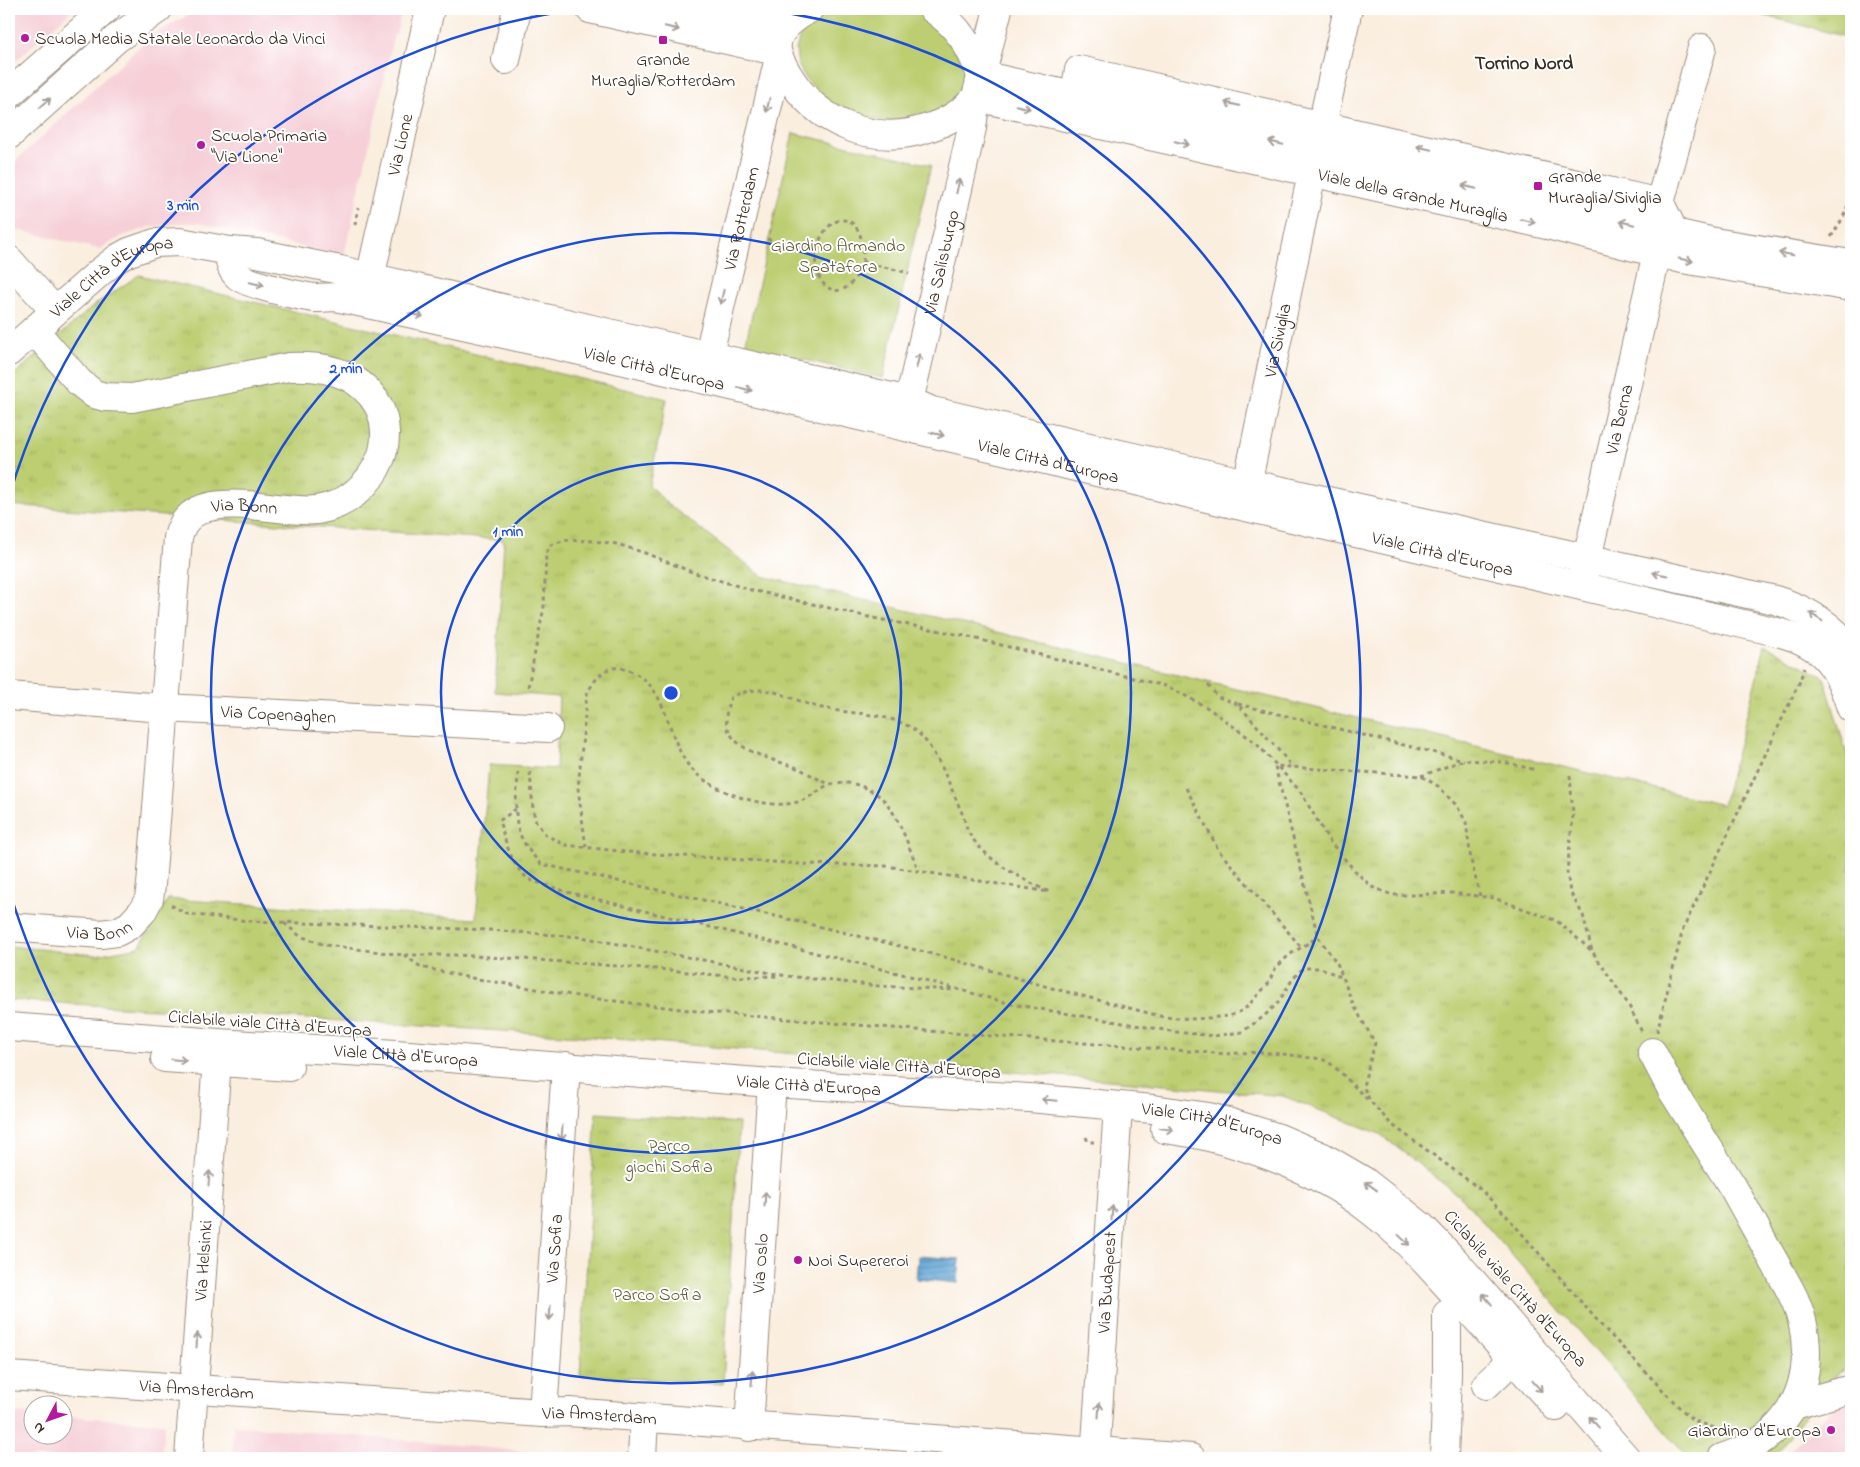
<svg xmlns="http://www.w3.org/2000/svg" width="1860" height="1467" font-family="'Indie Flower',sans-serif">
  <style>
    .built { fill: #f6cfd7 }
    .grass { fill: url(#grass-tufts); stroke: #7c7c48 }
    .garden { fill: #bcce71; stroke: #7c7c48 }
    .water { fill: url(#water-rules); stroke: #4e677a }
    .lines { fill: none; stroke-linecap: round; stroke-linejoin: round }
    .minor-casing { stroke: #9a8c7e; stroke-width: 30 }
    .path { stroke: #9a8c7e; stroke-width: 3; stroke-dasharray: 4 4; stroke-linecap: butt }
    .minor { stroke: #fff; stroke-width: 28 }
    .oneway { stroke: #a79f9a }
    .ring { fill: none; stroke: #1d4ed8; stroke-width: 2.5 }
    .poi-dot { fill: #b5179e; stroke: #fff; stroke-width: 2 }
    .labels { text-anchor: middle; stroke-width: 4; stroke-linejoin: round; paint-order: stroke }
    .poi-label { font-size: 18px; fill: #3b2a1e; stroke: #fff; text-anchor: start }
    .street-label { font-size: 18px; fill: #3b2a1e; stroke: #fff }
    .park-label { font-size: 18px; fill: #625b37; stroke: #fff }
    .neighbourhood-label { font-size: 19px; font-weight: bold; fill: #3b2a1e; stroke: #fff }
    .centre { fill: #1d4ed8; stroke: #fff; stroke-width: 2.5 }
    .ring-label { font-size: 15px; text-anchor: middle; font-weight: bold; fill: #1d4ed8; stroke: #fff; stroke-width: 4; stroke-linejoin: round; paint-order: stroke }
  </style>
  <defs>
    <pattern id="grass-tufts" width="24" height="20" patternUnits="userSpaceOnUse" patternTransform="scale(1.25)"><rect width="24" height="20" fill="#bcce71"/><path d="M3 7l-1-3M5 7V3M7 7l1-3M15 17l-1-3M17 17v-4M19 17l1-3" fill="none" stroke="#a2b161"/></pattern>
    <pattern id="water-rules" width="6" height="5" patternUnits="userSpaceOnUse" patternTransform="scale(1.25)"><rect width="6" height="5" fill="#61a4d5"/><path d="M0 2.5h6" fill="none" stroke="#5186ac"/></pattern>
  </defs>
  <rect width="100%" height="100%" fill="#fff"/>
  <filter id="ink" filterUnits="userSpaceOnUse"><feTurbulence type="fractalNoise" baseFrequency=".02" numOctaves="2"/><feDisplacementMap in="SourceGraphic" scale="10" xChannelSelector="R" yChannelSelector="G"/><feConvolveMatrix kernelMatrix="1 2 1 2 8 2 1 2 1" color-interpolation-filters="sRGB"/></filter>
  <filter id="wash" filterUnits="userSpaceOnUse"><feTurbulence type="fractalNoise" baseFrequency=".0096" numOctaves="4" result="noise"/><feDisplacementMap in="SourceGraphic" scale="20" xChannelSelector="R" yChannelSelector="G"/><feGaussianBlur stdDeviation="1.12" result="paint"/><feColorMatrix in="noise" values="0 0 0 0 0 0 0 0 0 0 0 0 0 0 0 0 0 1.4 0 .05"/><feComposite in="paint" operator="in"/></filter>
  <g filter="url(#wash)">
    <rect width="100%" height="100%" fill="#faeedf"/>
    <!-- built -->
    <g class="built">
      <path d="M9,9H73L9,67Z"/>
      <path d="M200,9H402L396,35H394L344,256L198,223H183L150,227L122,236L99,249L9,228V167L141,45L161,30Z"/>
      <path d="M1851,1401V1458H1779L1786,1454L1836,1405Z"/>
      <path d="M9,1413L32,1414V1434H62L63,1416L165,1423L161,1458H9Z"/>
      <path d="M234,1425L543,1453V1458H232Z"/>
    </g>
    <!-- grass -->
    <g class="grass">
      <path d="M1740,9H1851L1846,37Z"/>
      <path d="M139,275L667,399L649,485L669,505L762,576L1723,805L1765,646L1824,677L1851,768V1368L1839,1371L1778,1452L1764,1458H1689L1464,1200L1380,1134L1283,1096L1132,1082L581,1036L9,1000V946L96,955L139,947L168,899L476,919L489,765L556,769L559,697L495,692L504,540L9,505V379L97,303Z"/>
      <path d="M596,1113L739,1123L723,1384L580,1375Z"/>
    </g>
    <!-- garden -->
    <g class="garden">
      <path d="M832,9H910L929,18L944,30L968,71L966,85L961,96L952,106L907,123L862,118L834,105L820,94L806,79L798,64L796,50L799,39L806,26L817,17Z"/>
      <path d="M793,133L931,165L883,378L745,346Z"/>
    </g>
    <!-- water -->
    <path class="water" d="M918,1256L960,1259L958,1283L916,1279Z"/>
  </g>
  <g filter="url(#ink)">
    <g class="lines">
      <defs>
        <g id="minor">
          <path d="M590,9L776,51"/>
          <path d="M684,9L758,25L784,28"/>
          <path d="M809,9C799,15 786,23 780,34C772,47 780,61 787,73C816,123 873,147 928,128C947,122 963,113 976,97"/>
          <path d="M933,9C959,27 970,46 981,75"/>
          <path d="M506,60L517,9"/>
          <path d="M981,75L1714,242L1851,264"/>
          <path d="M9,94L106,9"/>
          <path id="s1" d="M976,97L1547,225L1682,259L1851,287"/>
          <path d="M1074,97L1079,70L1660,203L1675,234"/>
          <path d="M9,135L116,39L158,9"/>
          <path d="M1318,143L1348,9"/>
          <path d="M1660,203L1702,48"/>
          <path id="s2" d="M230,251C229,260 230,269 238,276C246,284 303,297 316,298C323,298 329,297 336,297L608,357L1781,633C1825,645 1838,667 1851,708"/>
          <path d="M9,260L55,311"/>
          <path id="s3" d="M369,293L376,279L372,269L430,9"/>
          <path id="s4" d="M9,352L100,272L118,258L129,252L155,243L180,242L230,251L257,253L340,270L613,334L909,401L932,411L1247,483L1775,600C1806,609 1831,624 1851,650"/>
          <path id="s5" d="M704,375L779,58"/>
          <path id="s6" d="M905,419L972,128L976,97L998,9"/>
          <path id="s7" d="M1244,499L1312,173"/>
          <path id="s8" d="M1583,576L1657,253"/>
          <path id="s9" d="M9,696L164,708L548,728"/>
          <path id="s10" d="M9,927L101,934L117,932L130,925L142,912L149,899L151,885L178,538C190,481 278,515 317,510C345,506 369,486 380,460C387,443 387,422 378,405C359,372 324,365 289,367L132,398L105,397L94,394L79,382L34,330"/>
          <path id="s11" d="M9,1027L218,1043L396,1054L772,1083L1029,1098L1153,1109L1209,1117L1228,1122L1279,1138L1323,1157L1364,1181L1401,1210L1422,1227L1455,1261L1626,1458"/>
          <path d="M1652,1052L1672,1090L1734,1189L1790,1290C1813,1333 1813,1389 1778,1426C1763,1443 1742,1451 1722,1458"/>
          <path d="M165,1058L289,1067"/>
          <path d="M1165,1129C1232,1137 1318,1169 1371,1211C1405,1237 1431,1268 1460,1300C1492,1336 1524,1371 1556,1407"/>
          <path id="s12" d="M9,1376L543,1413L569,1412L1191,1458"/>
          <path d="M1486,1385L1526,1347"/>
          <path d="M1794,1405L1851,1389"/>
          <path id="s13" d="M543,1413L566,1066"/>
          <path id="s14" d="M749,1427L772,1083"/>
          <path id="s15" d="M189,1458L218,1045"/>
          <path d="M642,1458L644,1418"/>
          <path id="s16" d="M1095,1458L1118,1107"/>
          <path d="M1444,1458L1447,1375V1314"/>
        </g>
      </defs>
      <!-- minor casing -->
      <use href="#minor" class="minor-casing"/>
      <!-- path -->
      <g class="path">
        <path d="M1833,9L1851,12"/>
        <path d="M355,225L358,208"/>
        <path d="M1831,237C1840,223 1849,210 1850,193C1851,182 1848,171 1851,160"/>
        <path d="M767,239L817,253"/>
        <path d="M863,262C863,255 863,248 862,242C858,220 840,211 825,231C796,273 841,323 863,262L909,273"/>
        <path d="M1208,685L1218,697L1238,704L1293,767"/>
        <path d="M528,687L544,607L546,553L551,545L565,540L593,541L617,544L645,553L695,573L751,590L873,618L961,635L1165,686L1184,695L1208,708L1256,743L1300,791L1330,842L1356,872L1372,887L1392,895H1411L1452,893L1494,898L1557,921L1592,951L1628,1004L1642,1032"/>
        <path d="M1238,704L1464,760"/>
        <path d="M518,772C516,815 509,831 541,864L784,918L941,956L1048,987L1164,1017L1196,1019L1229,1016L1244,1010L1268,984L1275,969L1289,955L1318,937"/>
        <path d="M530,772L533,809L536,822L546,835L565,845L627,852L801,864L886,866L1049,892C1019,877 989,863 970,835C966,828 965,820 962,813C951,789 934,740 910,727C882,711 846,715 814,706C782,696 766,681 731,697C711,744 757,755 792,766C804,770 815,778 827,783C832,785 840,783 846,783C857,783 868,789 878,795C897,808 909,849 919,871"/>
        <path d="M1570,775L1573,815L1567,872L1570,892L1583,915L1592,951"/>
        <path d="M1421,776L1464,760L1504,762L1536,770"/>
        <path d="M1186,788L1219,851L1301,947"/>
        <path d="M516,809L499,821C506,841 512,872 533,881C544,885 556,888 567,892L910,976L1011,1004L1176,1032L1214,1036L1242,1032L1263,1017L1278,1003L1292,980L1303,968H1321L1343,978"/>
        <path d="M586,847L578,788L587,694C593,682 604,665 620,668C669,678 664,734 689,766C708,791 773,814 803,800C812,796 821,789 829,784"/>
        <path d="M1480,896L1471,860L1466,822L1457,806L1438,786L1421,776L1275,766L1318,937L1337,963L1353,1004L1375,1043L1363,1086L1370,1101L1391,1124L1480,1189L1504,1213L1602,1326L1678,1406L1693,1420L1725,1432"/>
        <path d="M171,905L187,914L249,921L490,930L581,937L787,976L879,986L955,990"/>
        <path d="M284,923L300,936L325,945L404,955H455L524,959L669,970L735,977L779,976"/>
        <path d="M404,955L421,967L466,977L583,997L705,1012L952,1033L1227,1054C1254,1051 1279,1053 1305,1057C1311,1058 1319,1058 1324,1060C1336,1065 1357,1090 1368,1100"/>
        <path d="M1657,1032L1683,929L1800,681L1804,668"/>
        <path d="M1086,1137L1088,1142H1094"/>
      </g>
      <!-- minor -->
      <use href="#minor" class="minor"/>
    </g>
    <!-- one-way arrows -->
    <defs><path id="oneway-shaft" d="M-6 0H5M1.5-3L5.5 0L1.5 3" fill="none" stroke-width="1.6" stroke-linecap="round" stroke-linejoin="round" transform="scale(1.25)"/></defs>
    <g class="oneway">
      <use href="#oneway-shaft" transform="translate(672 28) rotate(13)"/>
      <use href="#oneway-shaft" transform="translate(45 103) rotate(-42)"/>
      <use href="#oneway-shaft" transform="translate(1232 104) rotate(-167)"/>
      <use href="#oneway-shaft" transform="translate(768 105) rotate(103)"/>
      <use href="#oneway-shaft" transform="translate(1023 107) rotate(13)"/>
      <use href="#oneway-shaft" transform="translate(1182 143) rotate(13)"/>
      <use href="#oneway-shaft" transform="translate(1276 143) rotate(-167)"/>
      <use href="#oneway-shaft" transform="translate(1424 148) rotate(-167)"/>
      <use href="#oneway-shaft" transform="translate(958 186) rotate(-77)"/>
      <use href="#oneway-shaft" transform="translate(1469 187) rotate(-167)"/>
      <use href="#oneway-shaft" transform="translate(1528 221) rotate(13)"/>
      <use href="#oneway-shaft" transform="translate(1627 223) rotate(-167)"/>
      <use href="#oneway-shaft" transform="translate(1786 254) rotate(-171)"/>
      <use href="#oneway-shaft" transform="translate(1686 260) rotate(12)"/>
      <use href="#oneway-shaft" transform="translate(257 284) rotate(14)"/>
      <use href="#oneway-shaft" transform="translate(722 297) rotate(103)"/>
      <use href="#oneway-shaft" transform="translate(416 315) rotate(12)"/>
      <use href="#oneway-shaft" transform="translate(918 361) rotate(-77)"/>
      <use href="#oneway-shaft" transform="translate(745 389) rotate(13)"/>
      <use href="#oneway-shaft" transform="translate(937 434) rotate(13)"/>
      <use href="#oneway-shaft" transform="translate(1660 574) rotate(-168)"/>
      <use href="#oneway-shaft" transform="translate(1816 617) rotate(-147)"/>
      <use href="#oneway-shaft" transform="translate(179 1060) rotate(5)"/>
      <use href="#oneway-shaft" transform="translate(1049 1100) rotate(-174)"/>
      <use href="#oneway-shaft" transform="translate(1166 1129) rotate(8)"/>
      <use href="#oneway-shaft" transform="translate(562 1133) rotate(94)"/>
      <use href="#oneway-shaft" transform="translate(209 1178) rotate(-86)"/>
      <use href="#oneway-shaft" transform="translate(1371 1186) rotate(-144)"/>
      <use href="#oneway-shaft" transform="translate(765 1199) rotate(-86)"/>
      <use href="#oneway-shaft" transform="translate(1112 1213) rotate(-86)"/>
      <use href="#oneway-shaft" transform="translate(1404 1240) rotate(43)"/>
      <use href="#oneway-shaft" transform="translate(1487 1299) rotate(-131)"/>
      <use href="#oneway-shaft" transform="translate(550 1313) rotate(94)"/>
      <use href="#oneway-shaft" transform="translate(197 1340) rotate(-86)"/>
      <use href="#oneway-shaft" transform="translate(752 1378) rotate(-86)"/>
      <use href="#oneway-shaft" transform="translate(1537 1386) rotate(48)"/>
      <use href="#oneway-shaft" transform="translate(1099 1410) rotate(-86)"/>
      <use href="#oneway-shaft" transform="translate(1594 1422) rotate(-131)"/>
    </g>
  </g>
  <!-- distance rings -->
  <g class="ring">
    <circle cx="671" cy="693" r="230"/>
    <circle cx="671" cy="693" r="460"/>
    <path d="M9 497A690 690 0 0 1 581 9M761 9A690 690 0 1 1 9 889"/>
  </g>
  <!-- markers -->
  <g class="poi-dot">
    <circle cx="25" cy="38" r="5"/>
    <rect x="658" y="35" width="10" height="10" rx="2.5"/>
    <circle cx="201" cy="145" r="5"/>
    <rect x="1533" y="181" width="10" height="10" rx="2.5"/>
    <circle cx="798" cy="1260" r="5"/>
    <circle cx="1831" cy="1430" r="5"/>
  </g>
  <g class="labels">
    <!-- poi labels -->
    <g class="poi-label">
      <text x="35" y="44">Scuola Media Statale Leonardo da Vinci</text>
      <text x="663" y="65" text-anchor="middle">Grande<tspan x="663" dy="21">Muraglia/Rotterdam</tspan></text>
      <text x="211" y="141">Scuola Primaria<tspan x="211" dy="21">"Via Lione"</tspan></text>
      <text x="1548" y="182">Grande<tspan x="1548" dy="21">Muraglia/Siviglia</tspan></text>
      <text x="808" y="1266">Noi Supereroi</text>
      <text x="1821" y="1436" text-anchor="end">Giardino d'Europa</text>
    </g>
    <!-- street labels -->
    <g class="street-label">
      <text dy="6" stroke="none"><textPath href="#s3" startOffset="154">Via Lione</textPath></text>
      <text dy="6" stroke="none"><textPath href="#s1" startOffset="448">Viale della Grande Muraglia</textPath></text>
      <text dy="6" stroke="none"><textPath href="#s5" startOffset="161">Via Rotterdam</textPath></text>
      <text dy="6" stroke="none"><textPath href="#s6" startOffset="161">Via Salisburgo</textPath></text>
      <text dy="6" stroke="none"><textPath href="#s4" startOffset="130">Viale Città d'Europa</textPath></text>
      <text dy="6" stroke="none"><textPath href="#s7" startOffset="162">Via Siviglia</textPath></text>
      <text dy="6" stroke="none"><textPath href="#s2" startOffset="455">Viale Città d'Europa</textPath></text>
      <text dy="6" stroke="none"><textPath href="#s8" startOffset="161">Via Berna</textPath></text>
      <text dy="6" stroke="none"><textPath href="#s2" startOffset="860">Viale Città d'Europa</textPath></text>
      <text dy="6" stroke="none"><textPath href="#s10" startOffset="600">Via Bonn</textPath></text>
      <text dy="6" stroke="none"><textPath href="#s2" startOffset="1265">Viale Città d'Europa</textPath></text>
      <text dy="6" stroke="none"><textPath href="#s9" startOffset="270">Via Copenaghen</textPath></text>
      <text dy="6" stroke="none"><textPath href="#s10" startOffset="91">Via Bonn</textPath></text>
      <text transform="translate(270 1023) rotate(4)" y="6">Ciclabile viale Città d'Europa</text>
      <text dy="6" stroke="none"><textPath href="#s11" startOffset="398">Viale Città d'Europa</textPath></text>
      <text transform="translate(899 1065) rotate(4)" y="6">Ciclabile viale Città d'Europa</text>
      <text dy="6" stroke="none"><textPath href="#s11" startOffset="802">Viale Città d'Europa</textPath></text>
      <text dy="6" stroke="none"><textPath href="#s11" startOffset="1208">Viale Città d'Europa</textPath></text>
      <text dy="6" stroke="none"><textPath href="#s13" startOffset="165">Via Sofia</textPath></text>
      <text dy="6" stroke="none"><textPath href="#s15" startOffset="198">Via Helsinki</textPath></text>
      <text dy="6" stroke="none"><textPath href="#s14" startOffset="164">Via Oslo</textPath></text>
      <text dy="6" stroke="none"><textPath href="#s16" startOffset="176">Via Budapest</textPath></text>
      <text transform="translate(1516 1288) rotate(48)" y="6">Ciclabile viale Città d'Europa</text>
      <text dy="6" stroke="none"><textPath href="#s12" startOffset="188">Via Amsterdam</textPath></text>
      <text dy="6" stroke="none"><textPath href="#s12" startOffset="592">Via Amsterdam</textPath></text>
    </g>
    <!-- park labels -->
    <g class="park-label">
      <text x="838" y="251">Giardino Armando<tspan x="838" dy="21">Spatafora</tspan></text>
      <text x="669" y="1151">Parco<tspan x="669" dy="21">giochi Sofia</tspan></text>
      <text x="657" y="1300">Parco Sofia</text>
    </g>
    <!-- neighbourhood labels -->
    <g class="neighbourhood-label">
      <text x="1524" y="69">Torrino Nord</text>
    </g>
  </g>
  <circle cx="671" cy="693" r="8" class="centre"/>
  <g class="ring-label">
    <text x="183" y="210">3 min</text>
    <text x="346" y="373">2 min</text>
    <text x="508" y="536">1 min</text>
  </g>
  <!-- margin -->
  <rect width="1860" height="1467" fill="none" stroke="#fff" stroke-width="30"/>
  <!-- north arrow -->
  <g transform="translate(48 1420) rotate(229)"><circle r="24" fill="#ffffff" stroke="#b1aaa5"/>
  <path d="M0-4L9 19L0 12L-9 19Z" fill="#b5179e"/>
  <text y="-8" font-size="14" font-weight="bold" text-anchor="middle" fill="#3b2a1e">N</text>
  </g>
</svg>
